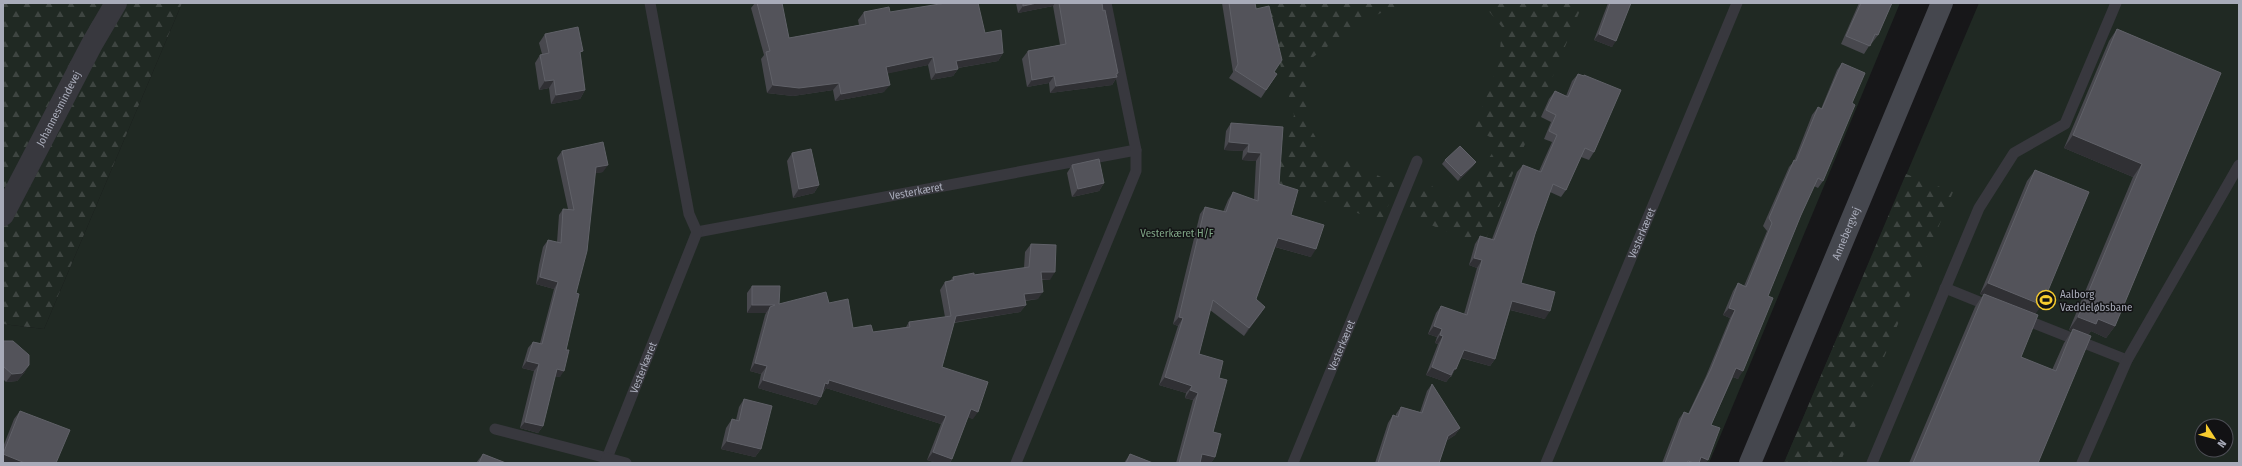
<svg xmlns="http://www.w3.org/2000/svg" width="2242" height="466" font-family="'Fira Sans Condensed',sans-serif">
  <style>
    .green { fill: #202923; fill-rule: evenodd }
    .forest { fill: url(#forest-firs) }
    .lines { fill: none; stroke-linecap: round; stroke-linejoin: round }
    .lane { stroke: #38383e; stroke-width: 11 }
    .street { stroke: #38383e; stroke-width: 22 }
    .secondary { stroke: #45474e; stroke-width: 22 }
    .wall { fill: #48484e }
    .shaded-wall { fill: #303034 }
    .building { fill: #53535a; stroke: #606168 }
    .labels { text-anchor: middle; stroke-width: 3; stroke-linejoin: round; paint-order: stroke }
    .street-label { font-size: 11px; fill: #a8abb9; stroke: #121214 }
    .park-label { font-size: 11px; fill: #7fa586; stroke: #121214 }
    .poi-label { font-size: 11px; fill: #a8abb9; stroke: #121214; text-anchor: start }
  </style>
  <defs>
    <pattern id="forest-firs" width="22" height="20" patternUnits="userSpaceOnUse"><rect width="22" height="20" fill="#202923"/><path d="M5 1l3.5 6h-7zM16 11l3.5 6h-7z" fill="#3e4541"/></pattern>
  </defs>
  <rect width="100%" height="100%" fill="#171719"/>
  <!-- green -->
  <g class="green">
    <path d="M182,3H1900L1709,463H3V324L44,329Z"/>
    <path d="M1979,3H2239V463H1784ZM2202,426H2226V450H2202Z"/>
  </g>
  <!-- forest -->
  <g class="forest">
    <path d="M3,3H182L44,329L3,324Z"/>
    <path d="M1271,3H1403L1361,22L1309,60V126L1331,163L1347,154L1367,170L1395,184L1383,222L1274,184L1294,115L1264,5Z"/>
    <path d="M1482,3H1583L1483,246L1406,215L1422,179L1429,178L1439,203L1471,184L1500,142L1474,129L1499,62L1502,27Z"/>
    <path d="M1906,174L1953,192L1840,463H1784Z"/>
  </g>
  <g class="lines">
    <!-- lane -->
    <g class="lane">
      <path id="s1" d="M697,232L1136,150"/>
      <path d="M1945,288L1992,307"/>
      <path d="M2021,318L2127,360"/>
      <path id="s2" d="M495,429L607,458L697,232L689,214L650,3"/>
      <path d="M605,463L607,458L626,463"/>
      <path d="M1016,463L1136,171V150L1106,3"/>
      <path id="s3" d="M1293,463L1417,161"/>
      <path id="s4" d="M1546,463L1737,3"/>
      <path d="M1872,463L1979,208L2014,153L2065,124L2116,3"/>
      <path d="M2082,463L2127,360L2239,165"/>
    </g>
    <!-- street -->
    <path class="street" id="s5" d="M3,215L92,44L116,3"/>
    <!-- secondary -->
    <path class="secondary" id="s6" d="M1750,463L1942,3"/>
  </g>
  <!-- wall -->
  <g class="wall">
    <path d="M755,3H782L789,38L859,25L858,20L864,12H890L985,33L1003,53L998,61L958,68V69L953,76L931,80L928,65L888,73L884,92L835,101L833,90L793,96L767,93L761,59L764,55L751,8Z"/>
    <path d="M1016,3H1102L1118,73L1117,76V77L1112,85L1050,93L1049,83L1027,87L1022,59L1028,51L1060,45L1053,6L1018,13Z"/>
    <path d="M1222,3H1255L1274,72L1277,74L1261,98L1229,78L1233,72Z"/>
    <path d="M1608,3H1631L1612,47L1594,40Z"/>
    <path d="M1859,3H1892L1878,35L1872,43H1871L1864,54L1841,44Z"/>
    <path d="M2117,29L2221,73L2115,326L2106,338L2091,331L2088,335L2038,463H1909L1975,307L1983,295L1980,294L2027,181L2035,170L2036,314L2021,357L2052,370L2064,343L2072,331L2069,330L2133,177L2064,148L2109,41Z"/>
    <path d="M545,34L580,55L585,90L580,99L551,104L549,88L539,90L535,63L540,55L542,54L539,43Z"/>
    <path d="M1842,63L1852,103L1823,181L1818,188L1814,186L1801,215L1768,296L1738,379L1733,377L1711,425L1706,463H1662L1679,419L1684,412L1688,414L1706,376L1730,318L1723,315L1733,291L1738,283L1744,286L1767,231L1763,226L1789,167L1794,161L1812,115L1818,107L1821,109L1837,70Z"/>
    <path d="M1578,74L1583,76L1584,75L1594,152L1589,160L1581,157L1566,190L1561,197L1550,192L1535,234L1521,283L1545,319L1510,310L1495,359L1490,366L1461,358L1451,377H1450L1446,382L1426,375L1438,344L1435,343L1437,337L1428,334L1436,313L1441,306L1464,314L1477,268L1469,265L1475,244L1480,236L1492,239L1517,172L1523,165L1539,171L1552,142L1544,139L1551,122L1541,117L1549,99L1555,91L1566,96L1572,81Z"/>
    <path d="M1231,123L1283,127L1279,184L1291,215L1311,257L1275,247L1256,299L1265,307L1244,336L1210,310L1199,354L1219,378L1213,432L1215,457L1211,463H1203L1200,462V463H1176L1193,400L1185,398L1186,393L1159,385L1178,326L1173,324L1200,214L1205,207L1223,212L1228,200L1233,192L1254,200L1256,161L1242,160L1243,151L1224,150L1226,131Z"/>
    <path d="M562,151L603,172L595,173L576,293L560,377L555,376L543,426L538,433L520,428L534,371L522,368L528,348L533,342L540,343L554,289L536,284L539,265L543,247L548,240L557,242L559,215L563,209H568L557,158Z"/>
    <path d="M792,153L819,185L814,193L793,198L787,161Z"/>
    <path d="M1445,160L1476,162L1473,166L1458,181L1442,164Z"/>
    <path d="M1072,165L1104,183L1099,191L1072,197L1067,173Z"/>
    <path d="M1031,244L1050,280H1042L1038,299L1025,301L1026,305L1020,312L954,323L942,367L973,419L968,417L952,459L950,463H937L927,460L941,424L826,388L816,405L758,388L761,374L750,371L765,315L766,313H747V293L752,286L779,304L829,303L853,328L873,332L906,327L909,322L945,317L940,290L945,282L950,281L953,277L974,275L1024,268L1025,252Z"/>
    <path d="M3,341L29,365L24,373L17,381L6,382L3,379Z"/>
    <path d="M1432,384L1460,428L1455,435L1446,441L1439,463H1375L1388,423L1393,415L1396,416V414L1401,407L1420,412L1427,391Z"/>
    <path d="M744,399L761,449L755,457L721,449L726,428L732,419L736,420L739,407Z"/>
    <path d="M20,411L3,463V447L14,419Z"/>
    <path d="M483,454L506,463H476Z"/>
    <path d="M1130,454L1153,463H1124Z"/>
  </g>
  <!-- shaded-wall -->
  <g class="shaded-wall">
    <path d="M1037,3H1055L1053,6L1018,13L1023,6Z"/>
    <path d="M1599,34L1616,41L1612,47L1594,40Z"/>
    <path d="M1003,53L998,61L951,69L956,61Z"/>
    <path d="M933,57L928,65L881,75L886,67Z"/>
    <path d="M958,69L953,76L931,80L936,73Z"/>
    <path d="M1118,73L1115,78L1117,77L1112,85L1050,93L1056,86Z"/>
    <path d="M1054,76L1049,83L1027,87L1032,80Z"/>
    <path d="M554,80L549,88L539,90L545,81Z"/>
    <path d="M839,83L833,90L793,96L767,93L773,85Z"/>
    <path d="M890,85L884,92L835,101L841,94Z"/>
    <path d="M585,90L580,99L551,104L556,95Z"/>
    <path d="M2073,135L2142,164L2133,177L2064,148Z"/>
    <path d="M1229,142L1249,144L1243,151L1224,150Z"/>
    <path d="M1248,152L1261,153L1256,161L1242,160Z"/>
    <path d="M1476,162L1473,166L1458,181L1461,176Z"/>
    <path d="M608,165L603,172L591,174L596,167Z"/>
    <path d="M1104,183L1099,191L1072,197L1078,189Z"/>
    <path d="M819,185L814,193L793,198L799,189Z"/>
    <path d="M1278,238L1316,249L1311,257L1272,246Z"/>
    <path d="M1474,258L1482,260L1477,268L1469,265Z"/>
    <path d="M1041,272H1055L1050,280L1035,279Z"/>
    <path d="M540,277L558,282L554,289L536,284Z"/>
    <path d="M1988,283L2042,305L2034,316L1984,294L1983,295L1980,294Z"/>
    <path d="M1043,292L1038,299L1019,301L1024,294Z"/>
    <path d="M1512,301L1550,311L1545,319L1507,309Z"/>
    <path d="M752,305H775L770,307L766,313H747Z"/>
    <path d="M1026,305L1020,312L950,323L956,316Z"/>
    <path d="M1265,307L1260,315L1244,336L1249,328Z"/>
    <path d="M1729,308L1735,310L1730,318L1723,315Z"/>
    <path d="M1179,317L1183,318L1178,326L1173,324Z"/>
    <path d="M2078,317L2098,319L2115,326L2106,338L2091,331L2087,337L2073,329L2072,331L2069,330Z"/>
    <path d="M1434,326L1442,329L1437,337L1428,334Z"/>
    <path d="M1440,335L1443,336L1438,344L1435,343Z"/>
    <path d="M1464,350L1495,359L1490,366L1459,357Z"/>
    <path d="M527,361L539,364L534,371L522,368Z"/>
    <path d="M755,363L767,366L761,374L750,371Z"/>
    <path d="M29,365L24,373L17,381L6,382L12,374Z"/>
    <path d="M1432,367L1454,369H1456L1446,382L1426,375Z"/>
    <path d="M1736,368L1743,371L1738,379L1731,376Z"/>
    <path d="M557,369L564,371L560,377L553,376Z"/>
    <path d="M1165,377L1192,386L1186,393L1159,385Z"/>
    <path d="M763,380L821,397L816,405L758,388Z"/>
    <path d="M829,380L946,416L941,424L826,388L823,392L825,383Z"/>
    <path d="M1190,390L1198,393L1193,400L1185,398Z"/>
    <path d="M971,409L978,412L973,419L966,417Z"/>
    <path d="M525,422L543,426L538,433L520,428Z"/>
    <path d="M1460,428L1455,435L1443,443L1448,436Z"/>
    <path d="M727,441L761,449L755,457L721,449Z"/>
    <path d="M933,452L952,459L950,463H937L927,460Z"/>
    <path d="M3,454L25,463H3Z"/>
    <path d="M1202,454L1215,457L1211,463H1203L1197,461Z"/>
    <path d="M1701,457L1708,460L1706,463H1697Z"/>
    <path d="M1688,461L1694,463H1686Z"/>
  </g>
  <!-- building -->
  <g class="building">
    <path d="M757,3H782L789,38L866,24L864,12L889,7L890,12L946,3H978L985,33L1001,30L1003,53L956,61L958,69L936,73L933,57L886,67L890,85L841,94L839,83L799,88L773,85L766,52L770,51Z"/>
    <path d="M1023,3H1037L1023,6Z"/>
    <path d="M1059,3H1102L1103,11L1105,10L1118,73L1116,74L1117,77L1056,86L1054,76L1032,80L1028,51L1066,44Z"/>
    <path d="M1229,3H1255L1256,9L1269,6L1282,60L1274,72L1277,74L1266,90L1235,70L1238,64Z"/>
    <path d="M1610,3H1631L1616,41L1599,34Z"/>
    <path d="M1861,3H1892L1878,35L1875,34L1870,46L1846,36Z"/>
    <path d="M578,27L583,51L580,52L585,90L556,95L554,80L545,81L540,55L549,53L545,34Z"/>
    <path d="M2117,29L2221,73L2115,326L2098,319L2096,324L2078,317L2142,164L2073,135Z"/>
    <path d="M1842,63L1865,73L1852,103L1855,105L1823,181L1818,178L1801,215L1768,296L1773,298L1743,371L1736,368L1711,425L1720,428L1708,460L1701,457L1699,463H1694L1688,461L1687,463H1665L1684,412L1689,414L1711,369L1735,310L1729,308L1738,283L1746,287L1772,223L1769,218L1794,160L1796,161L1818,107L1822,109Z"/>
    <path d="M1578,74L1584,76V75L1621,90L1594,152L1585,148L1566,190L1553,184L1535,234L1521,283L1555,292L1550,311L1512,301L1495,359L1464,350L1456,369H1454L1451,375L1432,367L1443,336L1440,335L1442,329L1434,326L1441,306L1467,315L1482,260L1474,258L1480,236L1494,240L1523,165L1541,172L1557,135L1549,131L1556,115L1546,110L1555,91L1568,97Z"/>
    <path d="M1231,123L1283,127L1279,184L1298,190L1291,215L1324,225L1316,249L1278,238L1256,299L1265,307L1249,328L1213,300L1199,354L1223,361L1219,378L1227,380L1213,432L1221,434L1215,457L1202,454L1200,463H1179L1198,393L1190,390L1192,386L1165,377L1183,318L1179,317L1205,207L1226,212L1233,192L1258,201L1261,153L1248,152L1249,144L1229,142Z"/>
    <path d="M603,142L608,165L596,167L587,251L576,293L579,294L566,350H569L564,371L557,369L543,426L525,422L539,364L527,361L533,342L542,344L558,282L540,277L544,258L548,240L561,243L563,209L574,210L562,151Z"/>
    <path d="M1460,146L1476,162L1461,176L1445,160Z"/>
    <path d="M811,149L819,185L799,189L792,153Z"/>
    <path d="M1099,159L1104,183L1078,189L1072,165Z"/>
    <path d="M2035,170L2089,192L2042,305L1988,283Z"/>
    <path d="M1031,244L1056,245L1055,272H1041L1043,292L1024,294L1026,305L956,316L942,367L988,382L978,412L971,409L952,459L933,452L946,416L829,380L828,384L825,383L821,397L763,380L767,366L755,363L770,307L775,305H752V286H780L779,304L826,292L829,303L848,299L853,328L871,325L873,332L910,327L909,322L951,316L945,282L954,280L953,277L974,273V275L1029,267Z"/>
    <path d="M1984,294L2038,315L2021,357L2056,371L2073,329L2091,336L2038,463H1913Z"/>
    <path d="M3,341H13L29,355V365L22,373L12,374L3,366Z"/>
    <path d="M1432,384L1460,428L1448,436L1439,463H1378L1393,415L1398,417L1401,407L1422,413Z"/>
    <path d="M744,399L772,406L761,449L727,441L732,419L739,421Z"/>
    <path d="M20,411L70,430L56,463H25L3,454Z"/>
    <path d="M483,454L506,463H479Z"/>
    <path d="M1130,454L1153,463H1126Z"/>
  </g>
  <!-- icons -->
  <defs>
    <symbol id="stadium-ring" viewBox="-11 -11 22 22"><circle r="9.5" fill="#121214" stroke="#f8cd2f" stroke-width="1.5"/><path d="M0-5a6.5 5 0 1 0 0 10a6.5 5 0 1 0 0-10ZM-3.5-1.8h7v3.6h-7Z" fill="#f8cd2f"/></symbol>
  </defs>
  <g fill-rule="evenodd">
    <use href="#stadium-ring" x="2035" y="289" width="22" height="22"/>
  </g>
  <g class="labels">
    <!-- street labels -->
    <g class="street-label">
      <text dy="4" stroke="none"><textPath href="#s5" startOffset="120">Johannesmindevej</textPath></text>
      <text dy="4" stroke="none"><textPath href="#s1" startOffset="223">Vesterkæret</textPath></text>
      <text dy="4" stroke="none"><textPath href="#s4" startOffset="249">Vesterkæret</textPath></text>
      <text dy="4" stroke="none"><textPath href="#s6" startOffset="249">Annebergvej</textPath></text>
      <text dy="4" stroke="none"><textPath href="#s3" startOffset="127">Vesterkæret</textPath></text>
      <text dy="4" stroke="none"><textPath href="#s2" startOffset="213">Vesterkæret</textPath></text>
    </g>
    <!-- park labels -->
    <g class="park-label">
      <text x="1177" y="237">Vesterkæret H/F</text>
    </g>
    <!-- poi labels -->
    <g class="poi-label">
      <text x="2060" y="298">Aalborg<tspan x="2060" dy="13">Væddeløbsbane</tspan></text>
    </g>
  </g>
  <!-- border -->
  <rect width="2242" height="466" fill="none" stroke="#a8abb9" stroke-width="8"/>
  <!-- north arrow -->
  <g transform="translate(2214 438) rotate(126)"><circle r="19" fill="#121214" stroke="#4e4f56"/>
  <path d="M0-3L7 15L0 10L-7 15Z" fill="#f8cd2f"/>
  <text y="-6" font-size="11" font-weight="bold" text-anchor="middle" fill="#a8abb9">N</text>
  </g>
</svg>
